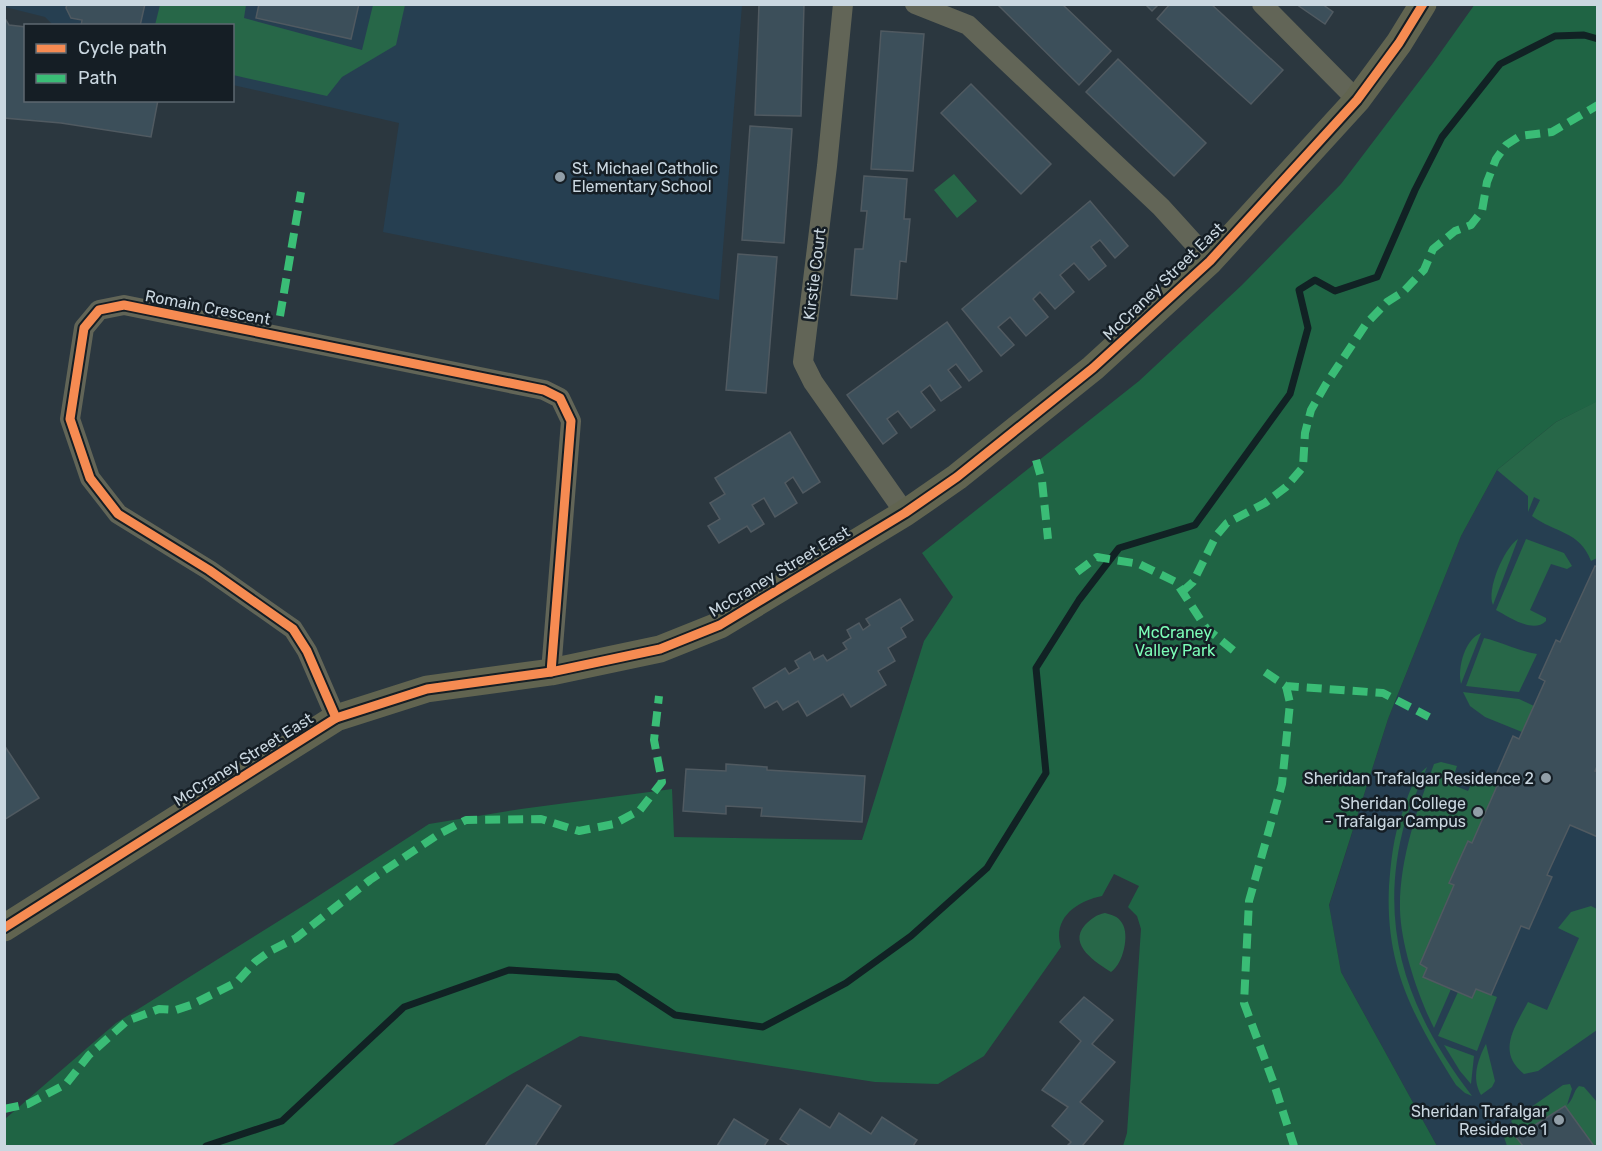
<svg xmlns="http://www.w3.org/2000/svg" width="1602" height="1151" font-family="Rubik,sans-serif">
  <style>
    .built { fill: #263f51 }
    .green { fill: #276748 }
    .forest { fill: #1f6444 }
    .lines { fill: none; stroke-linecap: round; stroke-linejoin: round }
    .stream { stroke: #112224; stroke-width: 7 }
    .building { fill: #3c4f5a; stroke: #505a61; stroke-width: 1.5 }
    .street { stroke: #626557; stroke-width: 20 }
    .secondary { stroke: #616450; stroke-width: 27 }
    .quiet { stroke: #3abd76; stroke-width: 8; stroke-dasharray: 15 8; stroke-linecap: butt }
    .cycleway-casing { stroke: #151e25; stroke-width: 13 }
    .cycleway { stroke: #f68b52; stroke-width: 9 }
    .poi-dot { fill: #929fa8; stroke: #151e25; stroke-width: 2 }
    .labels { text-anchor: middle; stroke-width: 5; stroke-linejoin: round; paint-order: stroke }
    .poi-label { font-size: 16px; fill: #cad7e0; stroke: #151e25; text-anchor: end }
    .street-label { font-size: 16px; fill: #cad7e0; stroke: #151e25 }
    .park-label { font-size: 16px; fill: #7cfdb7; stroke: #151e25 }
  </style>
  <rect width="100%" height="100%" fill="#2b373f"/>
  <!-- built -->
  <g class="built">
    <path d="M5,4L742,5L719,300L383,232L399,123L233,85L232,26L53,25L45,17L5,7Z"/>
    <path d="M1597,401V1146H1437L1341,972L1329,906L1388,719L1461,536L1497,470Z"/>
  </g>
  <!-- green -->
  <g class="green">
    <path d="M160,5H246L244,18L362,50L373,5H405L396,45L342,77L327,96L233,75L232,26L155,25Z"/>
    <path d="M954,174L977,201L957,218L934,190Z"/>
    <path d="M1597,401V558L1591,561C1580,531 1555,533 1532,516L1540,500L1534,497L1528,512V496L1497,470L1556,422Z"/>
    <path d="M1518,539L1493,605C1486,590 1504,548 1518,539Z"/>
    <path d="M1526,539L1564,553L1572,566L1567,569L1551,564L1530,610L1546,618V621C1533,634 1509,617 1496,610Z"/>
    <path d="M1481,633L1461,684C1457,668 1465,639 1481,633Z"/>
    <path d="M1484,638C1502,642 1518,651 1537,654L1519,692L1466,686Z"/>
    <path d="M1463,692L1519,699L1534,706L1522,732L1485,717L1470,706Z"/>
    <path d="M1441,762L1457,766L1451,784L1468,791L1475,776L1497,786L1472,843L1468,841L1450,883L1454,885L1420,964L1427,968L1423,977L1451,989L1434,1028C1418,996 1401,946 1400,910C1399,860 1417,810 1434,764Z"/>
    <path d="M1427,767C1420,785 1411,804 1405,822C1376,928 1408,1012 1472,1096L1465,1093L1456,1085C1414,1018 1385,968 1389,886C1391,862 1393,837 1402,814C1408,797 1412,778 1427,767Z"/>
    <path d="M1591,906L1597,909V1030L1538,1071L1524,1074C1496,1052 1515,1027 1528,1002L1547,1010L1579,938L1558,928L1571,912Z"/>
    <path d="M1105,913C1112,915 1118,916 1122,923C1130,935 1123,964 1111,972C1097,963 1067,945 1085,925C1092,918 1096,915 1105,913Z"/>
    <path d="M1476,989L1497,997L1477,1051L1438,1036L1458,992L1472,998Z"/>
    <path d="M1486,1044L1495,1081L1492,1087L1481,1095C1471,1078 1478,1059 1486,1044Z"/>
    <path d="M1444,1045L1474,1056L1471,1084L1460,1071Z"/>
    <path d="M1570,1084L1572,1089L1567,1105C1574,1099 1573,1091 1579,1086L1584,1087L1597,1102V1146H1594L1565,1106L1520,1135L1511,1121L1563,1085Z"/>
    <path d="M1510,1127L1523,1146H1507L1504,1137Z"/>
  </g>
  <!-- forest -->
  <path class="forest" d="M1475,4L1597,5L1598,401L1556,422L1497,470L1461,536L1388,719L1329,905L1341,972L1437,1146H1123L1127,1133L1141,929L1137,916L1128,907L1139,886L1114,874L1102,896C1076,901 1052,919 1061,947L984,1056L938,1084L875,1082L580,1036L510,1075L391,1146H5V1119L116,1023L306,904L429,824L521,809L672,789L674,837L862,840L924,641L953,597L922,553L1139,381L1242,285L1341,184L1433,63Z"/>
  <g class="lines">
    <!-- stream -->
    <path class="stream" d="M206,1146L282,1121L404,1007L509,970L617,977L675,1015L763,1027L846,983L911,936L987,868L1046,773L1036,668L1079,600L1119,548L1195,525L1290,394L1308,328L1299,290L1315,280L1335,291L1377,277L1415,190L1442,137L1500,64L1555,36L1584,35L1598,39"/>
  </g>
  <!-- building -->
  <g class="building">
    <path d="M67,4H145L140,26H81L82,20L71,18L66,8Z"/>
    <path d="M259,4H359L351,39L256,18Z"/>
    <path d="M759,4H804L801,116L755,115Z"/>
    <path d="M997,4H1062L1111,51L1079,85Z"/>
    <path d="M1145,4H1159L1152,11Z"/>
    <path d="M1170,4H1211L1283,70L1251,104L1157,19Z"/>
    <path d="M1296,4H1322L1333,12L1325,24Z"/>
    <path d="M4,17L9,25L26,27V100H158L151,137L61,123L4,118Z"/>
    <path d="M881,31L924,34L913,171L871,169Z"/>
    <path d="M1118,59L1206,143L1174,176L1086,92Z"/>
    <path d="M971,84L1051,164L1021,194L941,113Z"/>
    <path d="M750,126L792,129L784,243L742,240Z"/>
    <path d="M864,176L907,179L904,219H910L906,262L900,261L897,299L851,295L855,249H863L867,211H861Z"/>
    <path d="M1090,201L1128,246L1115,258L1100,240L1091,247L1106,266L1089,280L1074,263L1060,275L1074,292L1055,309L1040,292L1033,299L1048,317L1026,336L1010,317L998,327L1014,345L1001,356L962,309Z"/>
    <path d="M738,254L777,257L766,393L726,390Z"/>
    <path d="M947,322L982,371L969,381L956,364L948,370L961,387L941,401L930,385L921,392L935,410L911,428L898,411L887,419L897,433L883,444L847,395Z"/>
    <path d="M790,432L820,482L803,493L793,477L785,483L797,503L775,517L764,498L752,505L764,524L751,532L747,526L719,543L708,526L720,519L710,503L725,494L715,478Z"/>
    <path d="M1595,566L1598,567V764L1595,771L1598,772V837L1570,825L1547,875L1552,877L1529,929L1521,926L1491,995L1476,989L1472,998L1423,977L1427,968L1420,964L1454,885L1449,883L1468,841L1472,843L1497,786L1492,784L1513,736L1519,739L1545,681L1539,678L1556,640L1560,642Z"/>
    <path d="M900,599L913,620L901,628L906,637L888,648L895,661L878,671L886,685L851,707L843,694L807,716L798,701L783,710L777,701L765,708L753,688L785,668L789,674L799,668L795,661L810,652L814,660L823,655L827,661L847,649L843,643L851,638L847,630L859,623L863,630L870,625L866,619Z"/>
    <path d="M4,745L39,798L4,820Z"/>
    <path d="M726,764L767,767V770L865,776L862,822L761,816L762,808L726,806V814L683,811L686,769L726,771Z"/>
    <path d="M1084,997L1113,1020L1092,1044L1115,1062L1080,1102L1103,1121L1082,1146H1067L1071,1142L1052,1126L1068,1107L1042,1090L1081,1041L1060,1022Z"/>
    <path d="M527,1085L561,1106L535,1146H485Z"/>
    <path d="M1565,1106L1594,1146H1523L1516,1137Z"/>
    <path d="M800,1109L830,1128L839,1113L871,1134L882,1117L917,1140L913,1146H788L789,1145L780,1139Z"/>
    <path d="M734,1119L768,1140L764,1146H717Z"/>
  </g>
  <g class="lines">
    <!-- street -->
    <g class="street">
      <path d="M843,4L827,166L803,362L813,382L905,513"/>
      <path d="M915,4L968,25L1161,207L1210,261"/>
      <path d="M1262,4L1357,100"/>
      <path d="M336,718L307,651L293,629L209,570L118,514L90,478L70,419L84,328L99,310L124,305L544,390L560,398L571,421L551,672"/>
    </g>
    <!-- secondary -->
    <path class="secondary" d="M4,928L336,718L427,689L551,672L660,649L720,625L905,513L957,477L1093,368L1210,261L1357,100L1399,43L1423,4"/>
    <!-- quiet -->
    <g class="quiet">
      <path d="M280,316L301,192"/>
      <path d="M1036,460L1042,481L1048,539"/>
      <path d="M1077,572L1097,557L1139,564L1176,582L1206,628L1234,651"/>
      <path d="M1182,592L1193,582L1216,536L1227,523L1265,503L1286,487L1303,467L1305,433L1311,410L1326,384L1366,324L1387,302L1403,292L1424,270L1433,249L1455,231L1471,225L1482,211L1487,182L1496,159L1506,145L1520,136L1552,132L1598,105"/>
      <path d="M1265,672L1286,686L1383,693L1429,717"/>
      <path d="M1286,686L1290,703L1282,784L1249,901L1244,1003L1274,1084L1294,1146"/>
      <path d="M4,1109L28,1104L66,1084L89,1055L127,1021L159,1009L176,1010L191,1005L237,982L255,962L270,951L296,938L370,880L439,834L466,820L541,819L579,831L614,824L640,810L662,782L654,740L659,696"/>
    </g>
    <defs>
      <g id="cycleway">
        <path d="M336,718L307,651L293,629L209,570L118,514L90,478L70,419L84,328L99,310L124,305L544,390L560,398L571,421L551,672"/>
        <path d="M4,928L336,718L427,689L551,672L660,649L720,625L905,513L957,477L1093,368L1210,261L1357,100L1399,43L1423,4"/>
      </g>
    </defs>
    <!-- cycleway casing -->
    <use href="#cycleway" class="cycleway-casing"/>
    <!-- cycleway -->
    <use href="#cycleway" class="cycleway"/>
  </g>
  <!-- markers -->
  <g class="poi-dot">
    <circle cx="560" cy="177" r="6"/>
    <circle cx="1546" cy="778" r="6"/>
    <circle cx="1478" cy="812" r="6"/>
    <circle cx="1559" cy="1120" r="6"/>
  </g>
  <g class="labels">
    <!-- poi labels -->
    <g class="poi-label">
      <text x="572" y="174" text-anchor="start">St. Michael Catholic<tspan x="572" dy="18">Elementary School</tspan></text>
      <text x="1534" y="784">Sheridan Trafalgar Residence 2</text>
      <text x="1466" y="809">Sheridan College<tspan x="1466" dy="18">- Trafalgar Campus</tspan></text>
      <text x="1547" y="1117">Sheridan Trafalgar<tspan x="1547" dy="18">Residence 1</tspan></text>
    </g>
    <!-- street labels -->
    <g class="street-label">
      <text transform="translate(814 274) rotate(-83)" y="6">Kirstie Court</text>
      <text transform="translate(1163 281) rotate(-44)" y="6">McCraney Street East</text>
      <text transform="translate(208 307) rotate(11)" y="6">Romain Crescent</text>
      <text transform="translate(779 571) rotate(-31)" y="6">McCraney Street East</text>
      <text transform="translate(243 759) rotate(-32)" y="6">McCraney Street East</text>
    </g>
    <!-- park labels -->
    <g class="park-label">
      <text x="1175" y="638">McCraney<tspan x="1175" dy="18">Valley Park</tspan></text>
    </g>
  </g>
  <!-- border -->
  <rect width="1602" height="1151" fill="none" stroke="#cad7e0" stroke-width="12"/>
  <!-- legend -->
  <rect x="24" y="24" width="210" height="78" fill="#151e25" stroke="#5d6870" stroke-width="1.5"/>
  <rect x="36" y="44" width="30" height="9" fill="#f68b52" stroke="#5d6870" stroke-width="1.5"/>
  <text x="78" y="54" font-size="18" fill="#cad7e0">Cycle path</text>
  <rect x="36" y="74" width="30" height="9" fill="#3abd76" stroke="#5d6870" stroke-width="1.5"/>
  <text x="78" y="84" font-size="18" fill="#cad7e0">Path</text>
</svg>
